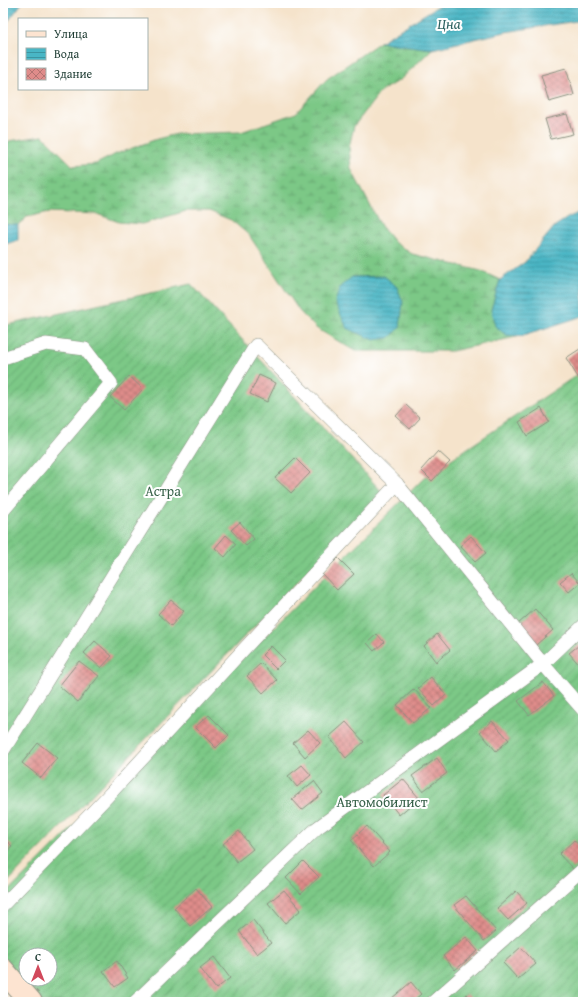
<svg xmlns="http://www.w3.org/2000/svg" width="586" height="1005" font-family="'Gentium Book Plus',serif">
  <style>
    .wetland { fill: url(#wetland-marsh); stroke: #4e825d; fill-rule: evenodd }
    .garden { fill: url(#garden-furrows); stroke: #4e825d; fill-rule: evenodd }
    .water { fill: url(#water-rules); stroke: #347a7c }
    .building { fill: url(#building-cross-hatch) }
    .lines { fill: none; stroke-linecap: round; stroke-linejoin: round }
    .lane-casing { stroke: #8a9080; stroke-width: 14 }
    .secondary-casing { stroke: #8a9080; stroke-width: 24 }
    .lane { stroke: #fff; stroke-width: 13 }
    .secondary { stroke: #fde4d1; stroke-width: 22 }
    .labels { text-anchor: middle; stroke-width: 4; stroke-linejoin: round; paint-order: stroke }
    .park-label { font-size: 14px; fill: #366048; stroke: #fff }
    .water-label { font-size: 15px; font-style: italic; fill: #2c6160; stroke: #fff }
  </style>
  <defs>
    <pattern id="wetland-marsh" width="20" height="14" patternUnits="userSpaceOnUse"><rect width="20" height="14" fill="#7cc886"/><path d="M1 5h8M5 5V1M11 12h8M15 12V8" fill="none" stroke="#65a46e"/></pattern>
    <pattern id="garden-furrows" width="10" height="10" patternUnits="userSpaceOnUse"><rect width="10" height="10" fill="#7cc886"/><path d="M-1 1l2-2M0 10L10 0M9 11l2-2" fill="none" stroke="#65a46e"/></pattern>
    <pattern id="water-rules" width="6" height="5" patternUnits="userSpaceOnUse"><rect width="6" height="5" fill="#49b6c5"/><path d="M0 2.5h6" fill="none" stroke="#3c95a1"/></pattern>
    <pattern id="building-cross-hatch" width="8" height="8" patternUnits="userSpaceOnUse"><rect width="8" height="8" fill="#df8c8a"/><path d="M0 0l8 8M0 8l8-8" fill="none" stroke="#b47472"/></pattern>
  </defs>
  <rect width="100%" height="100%" fill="#fff"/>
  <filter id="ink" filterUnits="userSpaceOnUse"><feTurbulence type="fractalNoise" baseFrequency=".025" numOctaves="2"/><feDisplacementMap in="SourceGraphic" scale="8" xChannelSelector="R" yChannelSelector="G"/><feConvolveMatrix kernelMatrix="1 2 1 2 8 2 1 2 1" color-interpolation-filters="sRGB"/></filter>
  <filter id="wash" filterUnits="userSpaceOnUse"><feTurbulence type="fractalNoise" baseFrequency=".012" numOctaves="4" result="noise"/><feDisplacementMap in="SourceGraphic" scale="16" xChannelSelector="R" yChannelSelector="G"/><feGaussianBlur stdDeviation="0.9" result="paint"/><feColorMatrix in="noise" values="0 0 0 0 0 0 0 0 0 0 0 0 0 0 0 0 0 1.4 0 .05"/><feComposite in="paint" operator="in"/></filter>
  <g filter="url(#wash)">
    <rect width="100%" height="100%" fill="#f5e3cb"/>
    <!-- wetland -->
    <path class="wetland" d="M380,42L432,49L401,79L381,91L354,126L349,147L351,169L381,226L395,243L412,254L481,271L500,280L491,310L506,335L521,336L452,351H355L316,328L300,312L249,235L231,220L209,211H186L142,224L119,222L97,214L49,212L27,217L18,225L3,224V150L9,141L43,136L73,166L96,164L116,154L157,139L177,134L241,132L296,113L327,79ZM384,276L397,287L352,277Z"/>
    <!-- garden -->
    <g class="garden">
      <path d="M191,284L383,493L3,887V326Z"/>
      <path d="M583,371V1002H36L3,965V897L426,476ZM26,955H50V979H26Z"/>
    </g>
    <!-- water -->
    <g class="water">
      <path d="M3,3H22L3,28Z"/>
      <path d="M443,3H583V20L505,32L432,49L380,42Z"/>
      <path d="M583,211V316L521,336L506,335L495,326L491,310L500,280L525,262L555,226L569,217Z"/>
      <path d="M3,224L18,225V240L3,245Z"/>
      <path d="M384,276L397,287L403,302L400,328L389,338L374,340L347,328L335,302L340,287L352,277Z"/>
    </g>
    <g id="blocks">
      <!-- building -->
      <g class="building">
        <path d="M566,68L574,95L549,102L541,75Z"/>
        <path d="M567,114L573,134L551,139L545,119Z"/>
        <path d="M583,347V376L579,379L566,358Z"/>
        <path d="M259,375L276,383L267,402L250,394Z"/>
        <path d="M129,376L143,389L124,410L110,397Z"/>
        <path d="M406,405L420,418L410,429L396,416Z"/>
        <path d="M541,408L549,422L527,436L519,422Z"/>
        <path d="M438,451L450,462L432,481L421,470Z"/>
        <path d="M295,458L310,473L291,493L275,478Z"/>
        <path d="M240,522L254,539L246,546L231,530Z"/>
        <path d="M226,535L236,544L225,557L215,548Z"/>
        <path d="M471,536L486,553L475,562L460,546Z"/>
        <path d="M338,558L354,574L337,590L322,574Z"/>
        <path d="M571,573L580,583L569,592L560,582Z"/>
        <path d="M171,600L184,611L171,626L158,614Z"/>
        <path d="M535,609L553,630L536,645L518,624Z"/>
        <path d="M377,634L384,642L374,651L367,643Z"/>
        <path d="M437,634L450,650L436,662L424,646Z"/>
        <path d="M95,641L112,656L101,668L84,653Z"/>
        <path d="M583,642V667L582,668L569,653Z"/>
        <path d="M271,646L285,660L276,669L262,655Z"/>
        <path d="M79,661L99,676L78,702L59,686Z"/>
        <path d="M261,663L277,680L263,693L247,676Z"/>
        <path d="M431,677L446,695L434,706L418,688Z"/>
        <path d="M543,682L554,696L529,715L518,701Z"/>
        <path d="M414,689L431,708L413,723L397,705Z"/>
        <path d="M209,715L229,735L216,748L195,727Z"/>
        <path d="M492,721L509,740L496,751L480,732Z"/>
        <path d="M346,722L364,742L346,758L329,737Z"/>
        <path d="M308,730L320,743L305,757L293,743Z"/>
        <path d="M38,743L57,758L41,778L22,763Z"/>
        <path d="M437,758L447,773L423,791L412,776Z"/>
        <path d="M302,765L311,775L297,787L288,776Z"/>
        <path d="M403,779L419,798L399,815L383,795Z"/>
        <path d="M314,781L323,793L302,810L292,799Z"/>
        <path d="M367,826L390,852L374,866L351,840Z"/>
        <path d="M239,831L253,849L237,862L223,844Z"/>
        <path d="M3,837L12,846L3,856Z"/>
        <path d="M574,840L583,850V861L573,869L559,854Z"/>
        <path d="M303,861L319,877L301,894L286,878Z"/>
        <path d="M196,888L212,907L190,926L174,908Z"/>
        <path d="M284,890L301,910L285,923L268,903Z"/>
        <path d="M516,891L527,903L508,920L497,908Z"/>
        <path d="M466,896L496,931L484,941L454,905Z"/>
        <path d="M253,920L271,943L257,954L239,931Z"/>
        <path d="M466,937L478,951L455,970L443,956Z"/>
        <path d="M521,947L536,964L518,979L503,963Z"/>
        <path d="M214,957L230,978L216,989L200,968Z"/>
        <path d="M117,961L128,978L115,987L103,971Z"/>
        <path d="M411,982L421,994L412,1002H394L391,999Z"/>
        <path d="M467,994L474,1002H459Z"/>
      </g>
    </g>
  </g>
  <g filter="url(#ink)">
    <use href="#blocks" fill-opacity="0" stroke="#8a9080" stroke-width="1"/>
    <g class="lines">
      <defs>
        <g id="lane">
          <path d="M3,358L46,344L85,349L111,383L3,511"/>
          <path d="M3,751L256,345L397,484L543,664L583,710"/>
          <path d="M3,905L106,798L397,484"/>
          <path d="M135,1002L317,828L543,664L583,626"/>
          <path d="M433,1002L583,869"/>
        </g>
        <path id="secondary" d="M3,970L31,1002"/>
      </defs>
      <!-- lane casing -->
      <use href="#lane" class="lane-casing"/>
      <!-- secondary casing -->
      <use href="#secondary" class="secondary-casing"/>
      <!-- lane -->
      <use href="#lane" class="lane"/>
      <!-- secondary -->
      <use href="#secondary" class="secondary"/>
    </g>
  </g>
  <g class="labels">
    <!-- park labels -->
    <g class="park-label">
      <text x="163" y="496">Астра</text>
      <text x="382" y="807">Автомобилист</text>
    </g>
    <!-- water labels -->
    <g class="water-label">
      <text x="449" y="29">Цна</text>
    </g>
  </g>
  <!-- margin -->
  <rect width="586" height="1005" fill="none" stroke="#fff" stroke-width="16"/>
  <!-- legend -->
  <rect x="18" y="18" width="130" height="72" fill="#ffffff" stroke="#a5b1ae"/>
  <rect x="26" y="31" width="20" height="6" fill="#fde4d1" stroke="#a5b1ae"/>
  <text x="54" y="38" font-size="12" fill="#1f3d34">Улица</text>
  <rect x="26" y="48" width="20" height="12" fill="url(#water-rules)" stroke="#a5b1ae"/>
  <text x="54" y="58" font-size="12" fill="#1f3d34">Вода</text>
  <rect x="26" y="68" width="20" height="12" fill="url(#building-cross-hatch)" stroke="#a5b1ae"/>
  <text x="54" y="78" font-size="12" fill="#1f3d34">Здание</text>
  <!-- north arrow -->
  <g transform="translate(38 967)"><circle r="19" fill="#ffffff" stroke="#a5b1ae"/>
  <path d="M0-3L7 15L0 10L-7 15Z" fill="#d1495b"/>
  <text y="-6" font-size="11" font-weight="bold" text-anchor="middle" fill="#1f3d34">С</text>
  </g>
</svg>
